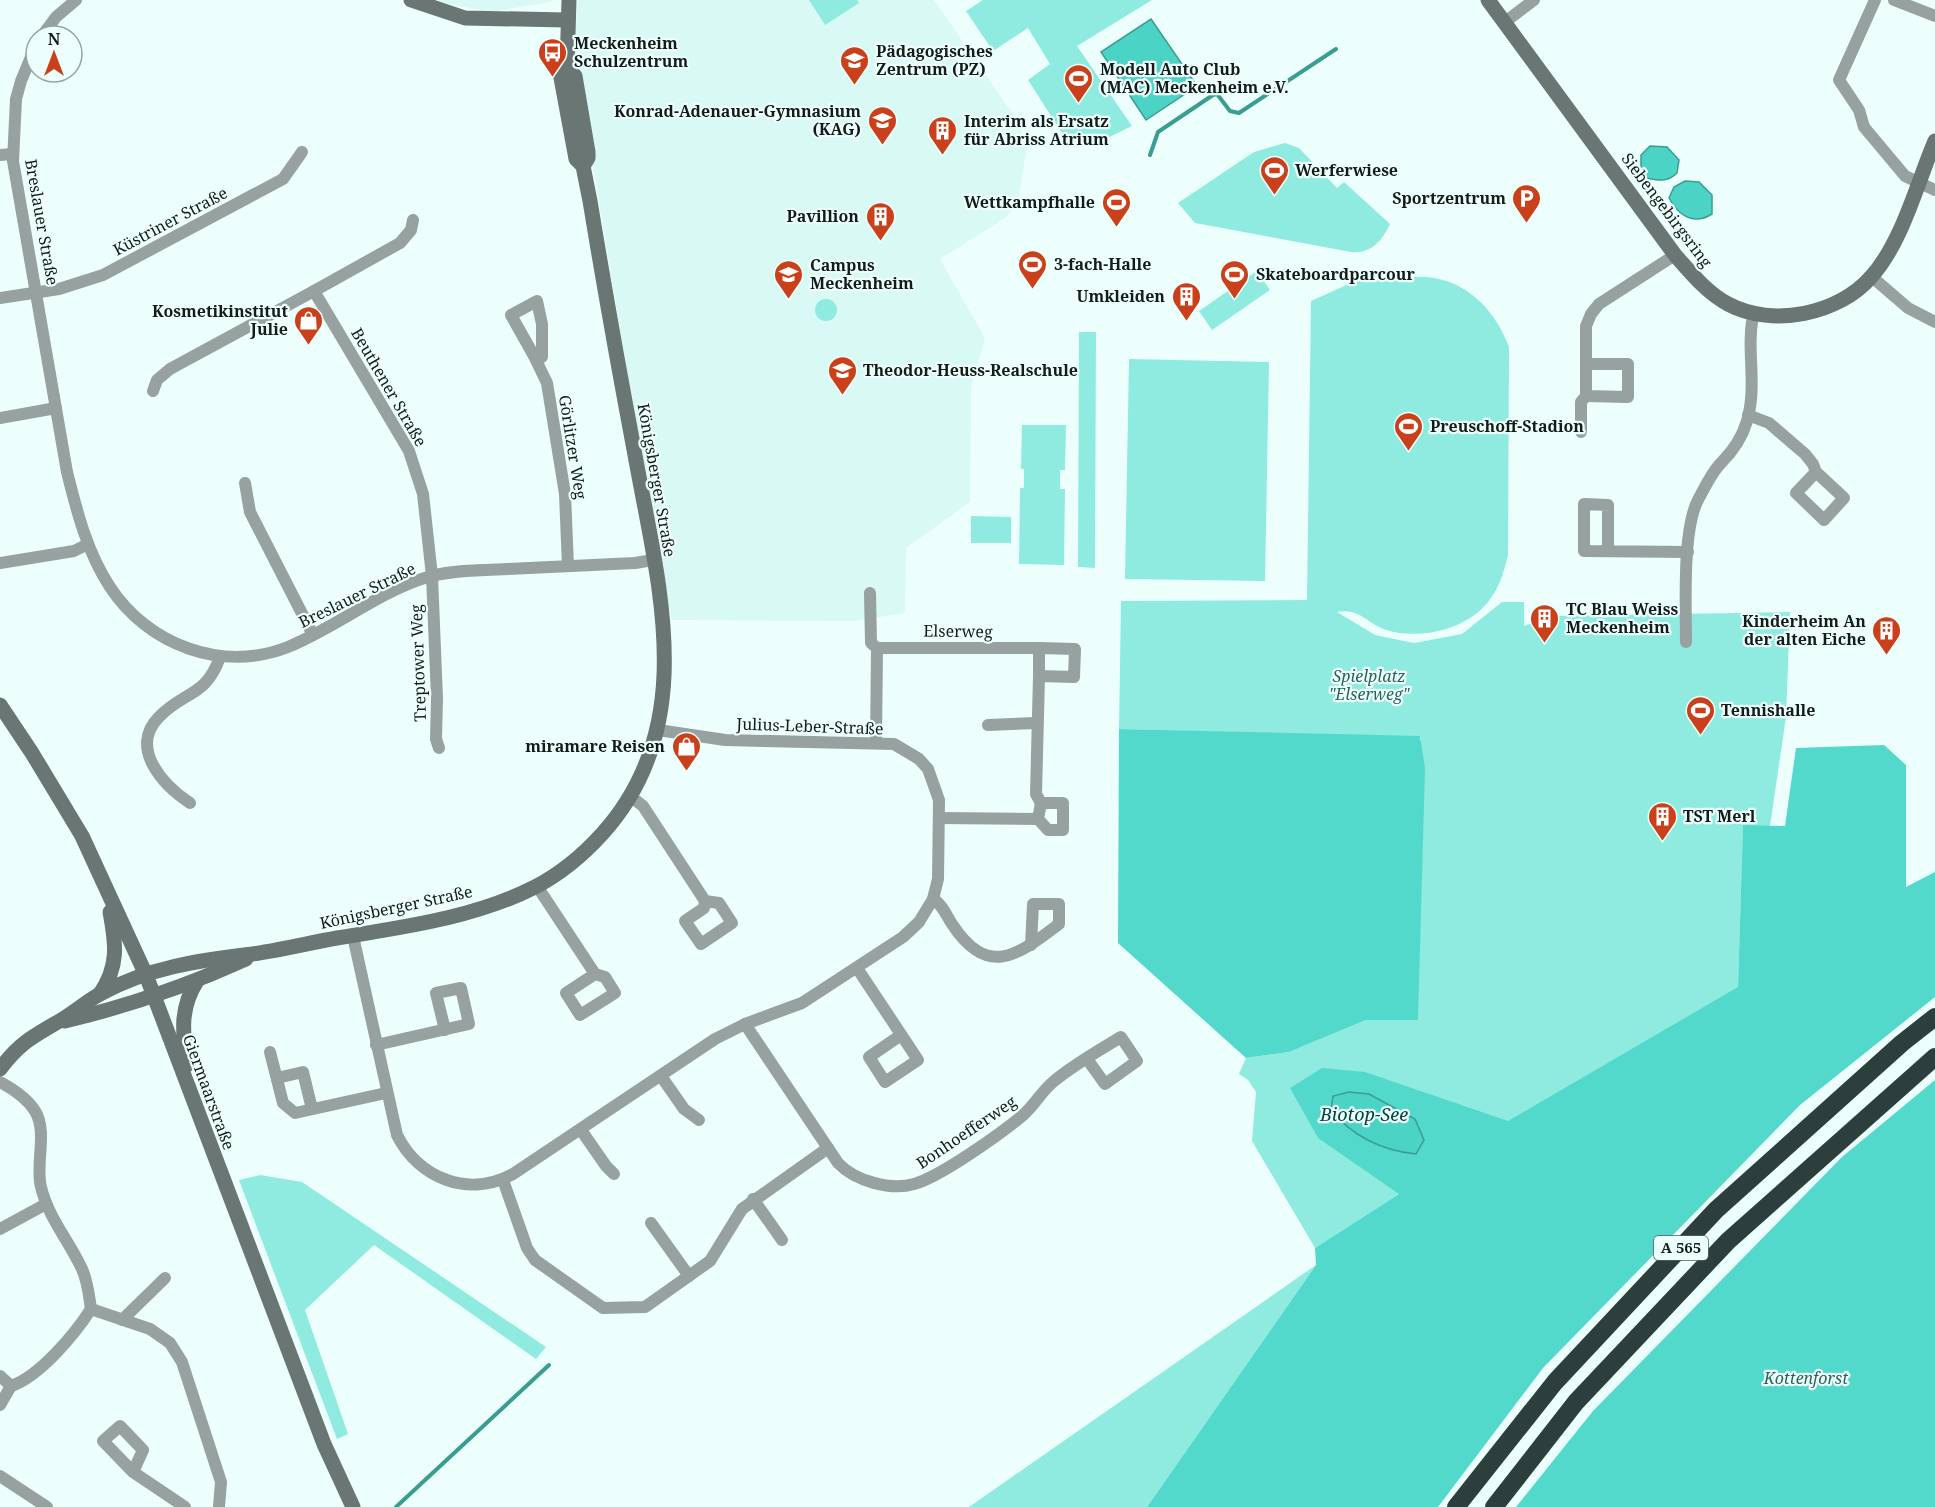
<svg xmlns="http://www.w3.org/2000/svg" width="1935" height="1507" font-family="'Noto Serif',serif">
  <style>
    .built { fill: #d8f9f4 }
    .green { fill: #8febdf }
    .forest { fill: #52d9cb; fill-rule: evenodd }
    .water { fill: #4bd4c5; stroke: #3a9d92; stroke-width: 1.5 }
    .lines { fill: none; stroke-linecap: round; stroke-linejoin: round }
    .stream { stroke: #3a9d92; stroke-width: 4 }
    .street { stroke: #97a19f; stroke-width: 12 }
    .secondary { stroke: #697674; stroke-width: 15 }
    .highway { stroke: #2d3f3d; stroke-width: 18 }
    .labels { text-anchor: middle; stroke-width: 4.5; stroke-linejoin: round; paint-order: stroke }
    .shield { fill: #edfffc; stroke: #55605e; stroke-width: 1.5 }
    .shield-label { font-size: 15px; font-weight: bold; fill: #141c1a }
    .poi-label { font-size: 16px; font-weight: bold; fill: #141c1a; stroke: #edfffc; text-anchor: start }
    .street-label { font-size: 16px; fill: #141c1a; stroke: #edfffc }
    .park-label { font-size: 16px; font-style: italic; fill: #2a625b; stroke: #edfffc }
    .water-label { font-size: 18px; font-style: italic; fill: #04443e; stroke: #edfffc }
  </style>
  <rect width="100%" height="100%" fill="#edfffc"/>
  <!-- built -->
  <g class="built">
    <path d="M428,0H552L551,2L490,12Z"/>
    <path d="M578,0H934L1019,123L1027,146L1018,202L1005,218L940,259L985,338L971,387L970,502L906,548L905,613L853,621L672,620L649,504L574,51Z"/>
  </g>
  <!-- green -->
  <g class="green">
    <path d="M809,0H857L859,3L825,25Z"/>
    <path d="M983,0H1152L1077,46L1132,126L1097,143L1067,141L1028,80L1050,64L1028,28L993,51L966,11Z"/>
    <path d="M1285,143L1299,148L1337,188L1344,182L1390,224C1382,241 1371,254 1351,252L1195,223L1178,203L1254,152Z"/>
    <path d="M1384,268L1391,281C1446,265 1490,296 1509,347L1508,556C1504,570 1501,583 1493,595C1473,628 1423,641 1386,630C1366,623 1360,608 1337,612L1375,635L1414,643L1462,634L1502,602H1524V626L1553,616L1790,612L1786,717L1770,826H1743L1738,990L1399,1194L1315,1248L1252,1141L1256,1092L1248,1080L1239,1074L1246,1058L1289,1052L1366,1020L1418,1019L1421,737L1119,729L1121,601L1307,600L1311,301Z"/>
    <path d="M1257,271L1270,290L1212,330L1199,311Z"/>
    <circle cx="826" cy="310" r="11"/>
    <path d="M1079,332H1096L1095,568L1078,567Z"/>
    <path d="M1129,359L1269,362L1265,581L1125,579Z"/>
    <path d="M1022,425H1066L1065,470H1060V489H1065L1064,565L1019,564L1020,488H1024V469H1021Z"/>
    <path d="M971,516L1011,517V543H971Z"/>
    <path d="M260,1175L302,1182L546,1347L536,1359L374,1245L305,1310L348,1434L337,1439L239,1180Z"/>
    <path d="M1316,1265L1147,1507H969Z"/>
  </g>
  <!-- forest -->
  <g class="forest">
    <path d="M1119,729L1420,736L1425,768L1418,1020H1366L1289,1052L1246,1058L1118,943Z"/>
    <path d="M1884,745L1906,765V887L1935,872V997L1800,1105L1543,1368L1438,1507H1147L1316,1265L1315,1248L1399,1194L1318,1138L1290,1088L1322,1068L1365,1072L1508,1121L1738,987L1743,825L1785,826L1796,748ZM1369,1094L1399,1110L1368,1139L1352,1131L1338,1119Z"/>
    <path d="M1935,1080V1507H1516L1593,1411L1842,1157Z"/>
  </g>
  <!-- water -->
  <g class="water">
    <path d="M1151,19L1197,86L1146,120L1101,52Z"/>
    <path d="M1650,146L1667,147L1679,160L1677,173C1668,182 1659,181 1647,178L1641,167V155Z"/>
    <path d="M1685,181L1699,182L1712,195V214C1693,226 1678,215 1669,198L1674,187Z"/>
    <path d="M1349,1092L1369,1094L1415,1119L1424,1140L1416,1154C1384,1151 1350,1136 1331,1109L1333,1096Z"/>
  </g>
  <g class="lines">
    <!-- stream -->
    <g class="stream">
      <path d="M1150,155L1158,132L1213,95L1217,94L1230,111L1239,113L1336,49"/>
      <path d="M396,1507L549,1365"/>
    </g>
    <!-- street -->
    <g class="street">
      <path d="M1875,0L1839,80L1859,110L1864,127L1905,176L1935,190"/>
      <path d="M1894,0L1935,16"/>
      <path d="M1505,22L1534,0"/>
      <path d="M42,36L56,17L76,0"/>
      <path d="M36,45L21,81L16,99L13,161L67,472C77,512 87,552 110,587C148,645 222,673 288,647C337,627 381,590 431,576C455,570 483,570 508,569C551,567 593,565 635,563L653,560"/>
      <path d="M0,155L13,154"/>
      <path d="M413,220L411,230L400,243L314,291L409,451L423,494L432,576L437,698L436,739L439,748"/>
      <path d="M1872,277L1908,308L1935,322"/>
      <path d="M0,298L59,289L103,275L283,179L302,152"/>
      <path d="M534,356L511,315L537,301L542,324V357L534,356L547,383L565,494L568,566"/>
      <path d="M1586,364H1628V397L1586,396V326L1591,314L1599,304L1675,255"/>
      <path d="M153,391L157,380L170,369L314,291"/>
      <path d="M1748,415L1769,423L1805,454L1813,464L1816,472L1844,498L1824,520L1796,493L1816,472"/>
      <path d="M0,418L56,408"/>
      <path d="M1581,432V402L1586,396"/>
      <path d="M245,483L250,512L313,635"/>
      <path d="M1608,551V505L1584,504V551L1688,552"/>
      <path d="M0,563L74,551L88,544"/>
      <path d="M870,593L871,643L877,648L876,743"/>
      <path d="M1686,642C1686,606 1682,527 1699,498C1705,487 1712,472 1721,463C1733,451 1742,438 1747,421C1758,383 1745,348 1754,312"/>
      <path d="M877,648H1039"/>
      <path d="M1039,676V648L1075,649L1074,677L1039,676L1036,794L1041,803"/>
      <path d="M988,725L1036,723"/>
      <path d="M630,796L643,806L705,901L719,903L732,923L701,944L685,921L704,908L705,901"/>
      <path d="M190,803C164,786 128,748 159,717C184,691 206,697 220,657"/>
      <path d="M939,818L1038,819L1048,830H1063V803H1041L1038,819"/>
      <path d="M537,886L595,974L605,977L615,993L580,1015L566,993L595,974"/>
      <path d="M933,899C943,905 946,915 952,924C988,979 1018,955 1059,924V904H1033L1031,945"/>
      <path d="M353,936L397,1135C419,1179 469,1198 513,1174L715,1039L745,1024L802,1003L903,937L919,922L933,899L938,879L939,800L928,769L919,759L894,744L725,740L658,730"/>
      <path d="M857,968L918,1060L885,1082L869,1057L901,1035"/>
      <path d="M745,1024L838,1163C855,1181 891,1191 914,1184C940,1177 1000,1134 1022,1116C1034,1106 1041,1092 1053,1082C1073,1065 1098,1051 1121,1037L1137,1061L1105,1084L1087,1059"/>
      <path d="M376,1045L469,1024L461,988L436,993L445,1030"/>
      <path d="M270,1052L283,1103L295,1113L386,1093"/>
      <path d="M661,1076L684,1109L699,1120"/>
      <path d="M277,1078L303,1072L312,1109"/>
      <path d="M0,1082C13,1089 27,1098 35,1111C48,1132 35,1164 41,1187C48,1217 69,1241 82,1269C88,1282 89,1296 91,1309"/>
      <path d="M581,1130L606,1166L614,1174"/>
      <path d="M503,1180L527,1248L535,1260L603,1308L645,1307L710,1261L742,1209L828,1148"/>
      <path d="M753,1199L782,1240"/>
      <path d="M651,1223L689,1276"/>
      <path d="M0,1229L46,1204"/>
      <path d="M91,1309L150,1329L170,1343L182,1362L221,1482L219,1507"/>
      <path d="M122,1320L165,1278"/>
      <path d="M0,1376L11,1386"/>
      <path d="M0,1405L11,1386C39,1377 75,1334 91,1309"/>
      <path d="M133,1472L143,1450L120,1426L103,1441L133,1472L185,1507"/>
      <path d="M0,1476L47,1507"/>
    </g>
    <!-- secondary -->
    <g class="secondary">
      <path d="M411,0L465,18L566,20"/>
      <path d="M1488,0L1675,255C1691,273 1707,293 1728,304C1773,328 1839,314 1871,277C1902,243 1917,183 1935,141"/>
      <path d="M567,68L575,76L588,152V158L583,166"/>
      <path d="M0,705L32,753L82,836L146,975L324,1444L353,1507"/>
      <path d="M100,994C119,966 116,944 110,912"/>
      <path d="M65,1021C128,1006 187,986 246,959"/>
      <path d="M187,1065C183,1034 179,1009 197,981"/>
      <path d="M0,1069C18,1045 30,1038 56,1023C71,1015 84,1003 100,994C147,968 200,960 252,954C281,950 309,943 337,938C403,927 474,918 535,887C560,874 583,855 602,834C701,725 658,584 635,455C619,370 604,286 590,201L583,166L576,159L561,78L567,68L569,0"/>
    </g>
    <!-- highway -->
    <g class="highway">
      <path d="M1456,1507L1555,1382L1716,1210L1902,1043L1935,1017"/>
      <path d="M1494,1507L1576,1402L1728,1241L1935,1057"/>
    </g>
  </g>
  <!-- icons -->
  <defs>
    <symbol id="bus-pin" viewBox="-11 -11 22 30"><path d="M0 17L-7.5 6A9.5 9.5 0 1 1 7.5 6Z" fill="#c9401a" stroke="#edfffc"/><path d="M-5-6H5V4H4V6H2V4H-2V6H-4V4H-5ZM-3.5-4V0h7V-4ZM-3.5 1.2v1.5H-2V1.2ZM2 1.2v1.5H3.5V1.2Z" fill="#fff"/></symbol>
    <symbol id="school-pin" viewBox="-11 -11 22 30"><path d="M0 17L-7.5 6A9.5 9.5 0 1 1 7.5 6Z" fill="#c9401a" stroke="#edfffc"/><path d="M0-5L7-2L0 1L-7-2ZM-4 1L0 2.5L4 1V4Q0 6-4 4Z" fill="#fff"/></symbol>
    <symbol id="stadium-pin" viewBox="-11 -11 22 30"><path d="M0 17L-7.5 6A9.5 9.5 0 1 1 7.5 6Z" fill="#c9401a" stroke="#edfffc"/><path d="M0-5a6.5 5 0 1 0 0 10a6.5 5 0 1 0 0-10ZM-3.5-1.8h7v3.6h-7Z" fill="#fff"/></symbol>
    <symbol id="building-pin" viewBox="-11 -11 22 30"><path d="M0 17L-7.5 6A9.5 9.5 0 1 1 7.5 6Z" fill="#c9401a" stroke="#edfffc"/><path d="M-4-6H4V6H1V3H-1V6H-4ZM-2.5-4.3h1.7v1.8h-1.7ZM.8-4.3h1.7v1.8H.8ZM-2.5-1h1.7V.8h-1.7ZM.8-1h1.7V.8H.8Z" fill="#fff"/></symbol>
    <symbol id="parking-pin" viewBox="-11 -11 22 30"><path d="M0 17L-7.5 6A9.5 9.5 0 1 1 7.5 6Z" fill="#c9401a" stroke="#edfffc"/><path d="M-3.5-5.5H1a3.5 3.5 0 0 1 0 7H-1V5.5H-3.5ZM-1-3.4V-.6H.8a1.4 1.4 0 0 0 0-2.8Z" fill="#fff"/></symbol>
    <symbol id="shop-pin" viewBox="-11 -11 22 30"><path d="M0 17L-7.5 6A9.5 9.5 0 1 1 7.5 6Z" fill="#c9401a" stroke="#edfffc"/><path d="M-5-2.5h2.3a2.7 3.5 0 0 1 5.4 0H5L5.5 6h-11ZM-1.5-2.5h3a1.5 2.3 0 0 0-3 0Z" fill="#fff"/></symbol>
  </defs>
  <g fill-rule="evenodd">
    <use href="#bus-pin" x="536" y="36" width="33" height="45"/>
    <use href="#school-pin" x="838" y="44" width="33" height="45"/>
    <use href="#stadium-pin" x="1062" y="62" width="33" height="45"/>
    <use href="#school-pin" x="866" y="104" width="33" height="45"/>
    <use href="#building-pin" x="926" y="114" width="33" height="45"/>
    <use href="#stadium-pin" x="1258" y="154" width="33" height="45"/>
    <use href="#parking-pin" x="1510" y="182" width="33" height="45"/>
    <use href="#stadium-pin" x="1100" y="186" width="33" height="45"/>
    <use href="#building-pin" x="864" y="200" width="33" height="45"/>
    <use href="#stadium-pin" x="1016" y="248" width="33" height="45"/>
    <use href="#school-pin" x="772" y="258" width="33" height="45"/>
    <use href="#stadium-pin" x="1218" y="258" width="33" height="45"/>
    <use href="#building-pin" x="1170" y="280" width="33" height="45"/>
    <use href="#shop-pin" x="292" y="304" width="33" height="45"/>
    <use href="#school-pin" x="826" y="354" width="33" height="45"/>
    <use href="#stadium-pin" x="1392" y="410" width="33" height="45"/>
    <use href="#building-pin" x="1528" y="602" width="33" height="45"/>
    <use href="#building-pin" x="1870" y="614" width="33" height="45"/>
    <use href="#stadium-pin" x="1684" y="694" width="33" height="45"/>
    <use href="#shop-pin" x="670" y="730" width="33" height="45"/>
    <use href="#building-pin" x="1646" y="800" width="33" height="45"/>
  </g>
  <g class="labels">
    <!-- shield labels -->
    <rect class="shield" x="1654" y="1236" width="54" height="24" rx="4.5"/>
    <g class="shield-label">
      <text x="1681" y="1253">A 565</text>
    </g>
    <!-- poi labels -->
    <g class="poi-label">
      <text x="574" y="49">Meckenheim<tspan x="574" dy="18">Schulzentrum</tspan></text>
      <text x="876" y="57">Pädagogisches<tspan x="876" dy="18">Zentrum (PZ)</tspan></text>
      <text x="1100" y="75">Modell Auto Club<tspan x="1100" dy="18">(MAC) Meckenheim e.V.</tspan></text>
      <text x="861" y="117" text-anchor="end">Konrad-Adenauer-Gymnasium<tspan x="861" dy="18">(KAG)</tspan></text>
      <text x="964" y="127">Interim als Ersatz<tspan x="964" dy="18">für Abriss Atrium</tspan></text>
      <text x="1295" y="176">Werferwiese</text>
      <text x="1506" y="204" text-anchor="end">Sportzentrum</text>
      <text x="1095" y="208" text-anchor="end">Wettkampfhalle</text>
      <text x="859" y="222" text-anchor="end">Pavillion</text>
      <text x="1054" y="270">3-fach-Halle</text>
      <text x="810" y="271">Campus<tspan x="810" dy="18">Meckenheim</tspan></text>
      <text x="1256" y="280">Skateboardparcour</text>
      <text x="1165" y="302" text-anchor="end">Umkleiden</text>
      <text x="288" y="317" text-anchor="end">Kosmetikinstitut<tspan x="288" dy="18">Julie</tspan></text>
      <text x="863" y="376">Theodor-Heuss-Realschule</text>
      <text x="1430" y="432">Preuschoff-Stadion</text>
      <text x="1566" y="615">TC Blau Weiss<tspan x="1566" dy="18">Meckenheim</tspan></text>
      <text x="1866" y="627" text-anchor="end">Kinderheim An<tspan x="1866" dy="18">der alten Eiche</tspan></text>
      <text x="1721" y="716">Tennishalle</text>
      <text x="665" y="752" text-anchor="end">miramare Reisen</text>
      <text x="1683" y="822">TST Merl</text>
    </g>
    <!-- street labels -->
    <g class="street-label">
      <text transform="translate(1667 210) rotate(53)" y="6">Siebengebirgsring</text>
      <text transform="translate(170 221) rotate(-28)" y="6">Küstriner Straße</text>
      <text transform="translate(42 222) rotate(80)" y="6">Breslauer Straße</text>
      <text transform="translate(389 387) rotate(60)" y="6">Beuthener Straße</text>
      <text transform="translate(573 447) rotate(81)" y="6">Görlitzer Weg</text>
      <text transform="translate(657 480) rotate(80)" y="6">Königsberger Straße</text>
      <text transform="translate(357 595) rotate(-26)" y="6">Breslauer Straße</text>
      <text transform="translate(958 631) rotate(1)" y="6">Elserweg</text>
      <text transform="translate(418 663) rotate(-92)" y="6">Treptower Weg</text>
      <text transform="translate(810 726) rotate(2)" y="6">Julius-Leber-Straße</text>
      <text transform="translate(396 907) rotate(-12)" y="6">Königsberger Straße</text>
      <text transform="translate(209 1092) rotate(70)" y="6">Giermaarstraße</text>
      <text transform="translate(966 1132) rotate(-34)" y="6">Bonhoefferweg</text>
    </g>
    <!-- park labels -->
    <g class="park-label">
      <text x="1369" y="682">Spielplatz<tspan x="1369" dy="18">"Elserweg"</tspan></text>
      <text x="1806" y="1384">Kottenforst</text>
    </g>
    <!-- water labels -->
    <g class="water-label">
      <text x="1364" y="1121">Biotop-See</text>
    </g>
  </g>
  <!-- north arrow -->
  <g transform="translate(54 54)"><circle r="28" fill="#edfffc" stroke="#96a4a2" stroke-width="1.5"/>
  <path d="M0-4.5L10 22L0 15L-10 22Z" fill="#c9401a"/>
  <text y="-9" font-size="16" font-weight="bold" text-anchor="middle" fill="#141c1a">N</text>
  </g>
</svg>
